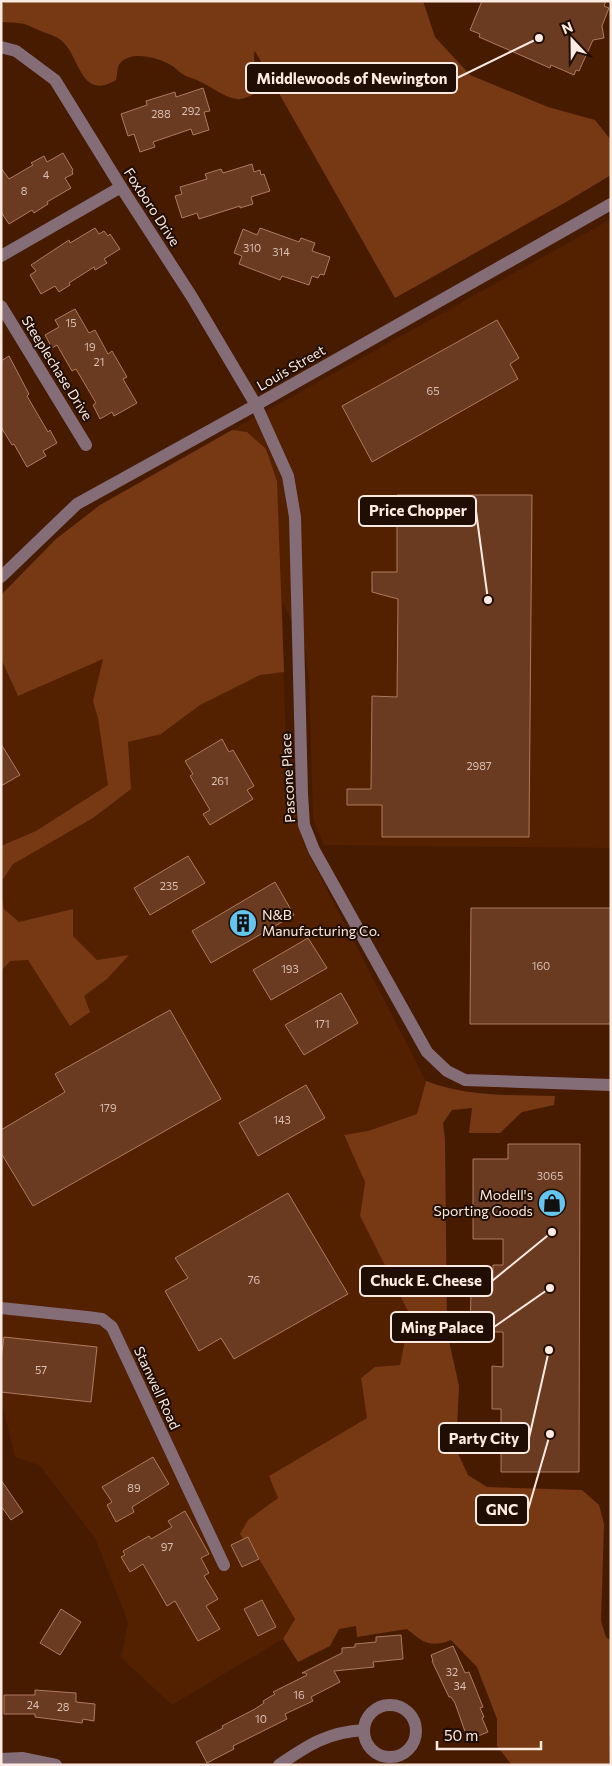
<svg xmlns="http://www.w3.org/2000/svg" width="612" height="1766" font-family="Commissioner,sans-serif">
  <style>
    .built { fill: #532000 }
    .green { fill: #773913 }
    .building { fill: #6b3b21; stroke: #ae7a5e }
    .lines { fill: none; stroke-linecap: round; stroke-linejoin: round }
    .minor { stroke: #856d78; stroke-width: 12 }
    .labels { text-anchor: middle; stroke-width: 4; stroke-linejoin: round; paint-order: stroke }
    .number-label { font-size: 11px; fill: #d8bfb2 }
    .street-label { font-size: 14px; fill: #fdebe2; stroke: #200d04 }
    .poi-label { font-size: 14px; fill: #fdebe2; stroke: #200d04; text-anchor: start }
    .leader { fill: none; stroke: #fdebe2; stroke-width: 2 }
    .callout-dot { fill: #fdebe2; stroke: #200d04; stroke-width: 2 }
    .callout { fill: #200d04; stroke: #fdebe2; stroke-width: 2 }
    .callout-label { font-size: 15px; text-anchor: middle; font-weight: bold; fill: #fdebe2 }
  </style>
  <rect width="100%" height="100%" fill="#471b00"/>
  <!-- built -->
  <path class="built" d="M611,219V848L324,845L313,819L309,678L304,644L282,602L287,783L304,845L426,1081L417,1114L368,1131L344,1136L365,1182L360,1216L410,1315L400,1365L375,1367L361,1378L367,1418L269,1476L278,1498L248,1520V1537L259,1559L295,1619L283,1639L172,1705L121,1658L128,1622L95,1538L39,1465L15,1457L3,1407L1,1406V659L18,696L247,432L232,430Z"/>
  <!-- green -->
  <g class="green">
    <path d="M7,1H423L435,37L470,75L548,107L595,120L611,140V175L566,202L395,298L255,51C249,66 269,77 264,86C261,90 256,93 252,95C247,97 242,100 237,99C223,97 212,87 199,81C194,78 189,78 184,75C179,72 175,67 169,64C156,57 133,51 121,62C116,67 118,74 116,80C81,101 80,58 63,42C58,37 52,35 46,33C38,31 32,26 24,24C17,22 9,23 1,22V5Z"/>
    <path d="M232,430L247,432L266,449L277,481L284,672L260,675L200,705L161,734L128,742L131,789L93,818L13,864L1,882V846L36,831L108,785L98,718L93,701L103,659L18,696L1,659V595L56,539L100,505Z"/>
    <path d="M1,895L4,909L19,922L73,909V936L97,960L129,955L107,979L84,996L90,1012L70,1026L28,960L10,961L1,971Z"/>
    <path d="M426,1081C467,1097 512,1095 555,1096L554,1105L522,1112L500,1133H469L472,1108L452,1110L443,1123L445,1139L447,1332L459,1386L456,1449L468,1475L487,1487L582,1490L599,1505L604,1524L601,1621L606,1637L611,1641L609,1765H512L497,1746V1719L477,1667L451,1640C431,1648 423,1643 407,1629L357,1637L356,1626L339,1629L330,1646L298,1662L283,1639L295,1619L259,1559L248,1537L243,1539L240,1534L248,1520L278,1498L269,1476L367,1418L361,1378L375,1367L400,1365L410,1315L360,1216L365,1182L344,1135L368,1131L417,1114Z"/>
  </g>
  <!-- building -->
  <g class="building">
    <path d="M482,1H606L604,6L609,8L602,26L604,38L593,40L579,71L576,70L574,75L551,65L550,68L479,37L480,34L470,30Z"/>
    <path d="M203,88L210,111L204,112L209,130L193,135L191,129L153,142L155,147L140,152L134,134L128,136L121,114L147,105L146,101L175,92L176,97Z"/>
    <path d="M63,153L73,170L72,171L73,174L65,178L71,188L47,202L48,204L34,213L32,210L9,224L1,212V168L9,179L33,165L31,163L44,156L47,162Z"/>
    <path d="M252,164L254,172L260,170L261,175L264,174L270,191L251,197L253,204L240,208V206L199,219L197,213L182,218L175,196L182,194L180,187L207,179L205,174L221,169L223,173Z"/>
    <path d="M95,228L99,234L104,231L108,236L110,234L120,249L104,259L107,263L95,270L94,267L69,283L70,285L59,292L55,286L41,294L30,275L36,271L31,265L69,240L70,243Z"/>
    <path d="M260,228L299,242L301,238L315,243L312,251L330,257L324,275L320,274L318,278L312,276L309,285L282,276L280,280L239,264L242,256L234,253L243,229L257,235Z"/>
    <path d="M75,309L89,333L95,330L108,354L112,351L127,377L123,379L137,403L114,416L112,412L100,419L93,405L96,403L76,369L72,371L57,345L52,348L45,335L59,327L55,320Z"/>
    <path d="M497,320L519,358L510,364L518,379L372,462L342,406Z"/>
    <path d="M9,356L29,394L27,396L48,432L50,430L57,443L43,451L46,456L27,467L14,444L12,445L1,427V361Z"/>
    <path d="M397,495H532L529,837H382V805H347V789H371L372,696L397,697L398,599L372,592V572H397Z"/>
    <path d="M222,739L229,752L233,750L254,786L247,790L253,799L210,825L203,814L210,810L190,776L193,774L185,761Z"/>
    <path d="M1,744L20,775L1,786Z"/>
    <path d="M188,856L205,883L150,915L134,888Z"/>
    <path d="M275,882L294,915L211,963L192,931Z"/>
    <path d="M471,908H611V1024H470Z"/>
    <path d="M308,938L327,968L271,1000L253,970Z"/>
    <path d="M341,993L358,1023L304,1055L285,1025Z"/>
    <path d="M170,1010L221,1099L33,1206L1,1153V1130L65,1092L55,1074Z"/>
    <path d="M306,1085L325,1118L258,1156L239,1123Z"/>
    <path d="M508,1144H580L579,1472H501V1409H492V1366L503,1367V1332H470L471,1291H493V1265H503V1239H473V1159H508Z"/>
    <path d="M288,1193L348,1294L234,1359L221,1338L199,1351L165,1291L188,1278L175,1258Z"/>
    <path d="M4,1337L97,1347L91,1402L1,1392V1359Z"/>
    <path d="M153,1457L169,1484L132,1507L134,1512L116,1522L107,1505L112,1502L102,1487Z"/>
    <path d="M1,1480L23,1512L11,1520L1,1506Z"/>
    <path d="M185,1511L209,1554L201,1558L209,1573L204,1576L218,1599L206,1606L220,1629L198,1641L175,1601L167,1606L143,1564L130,1572L121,1557L125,1555L123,1551L149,1536L151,1539L172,1527L168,1521Z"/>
    <path d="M248,1537L259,1559L242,1567L231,1545Z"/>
    <path d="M262,1600L276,1627L258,1636L244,1609Z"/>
    <path d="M61,1609L81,1622L60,1655L40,1643Z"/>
    <path d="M401,1635L403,1659L373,1662L374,1667L334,1671L340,1682L311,1697L313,1701L285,1714L287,1719L233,1746L234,1749L207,1763L196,1742L223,1728L222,1726L255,1709L264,1703L263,1701L275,1694L273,1692L307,1675L306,1673H302L342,1653V1648L355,1647V1644L376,1642V1637Z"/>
    <path d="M453,1646L465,1673L469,1672L483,1707L480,1708L484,1717L482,1718L488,1732L468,1740L455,1703L451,1697H449L432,1661H433L431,1655Z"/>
    <path d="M35,1690L76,1693V1702L95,1704L94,1721L83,1719L82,1723L35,1717V1714H4V1695H35Z"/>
  </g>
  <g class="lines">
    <!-- minor -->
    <g class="minor">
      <path d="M1,47L16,51L55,80L121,187L192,297L256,405L288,476L295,517L302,794L304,825L314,850L427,1052L447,1071L465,1080L611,1085"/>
      <path d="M1,256L121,187"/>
      <path d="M1,306L86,445"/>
      <path d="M1,577L77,504L256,405L611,204"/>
      <path d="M1,1308L87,1317L102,1319L112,1327L224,1565"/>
      <circle cx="390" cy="1731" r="26"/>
      <path d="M1,1759L22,1758L56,1765"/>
      <path d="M279,1765C308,1745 328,1732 364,1730"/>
    </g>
  </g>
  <!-- icons -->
  <defs>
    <symbol id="building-disc" viewBox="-11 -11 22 22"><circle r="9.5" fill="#65c5ee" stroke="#200d04"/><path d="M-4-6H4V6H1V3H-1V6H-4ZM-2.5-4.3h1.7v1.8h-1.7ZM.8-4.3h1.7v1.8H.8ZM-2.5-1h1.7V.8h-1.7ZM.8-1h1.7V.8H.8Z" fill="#111"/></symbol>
    <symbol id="shop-disc" viewBox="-11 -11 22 22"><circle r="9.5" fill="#65c5ee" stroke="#200d04"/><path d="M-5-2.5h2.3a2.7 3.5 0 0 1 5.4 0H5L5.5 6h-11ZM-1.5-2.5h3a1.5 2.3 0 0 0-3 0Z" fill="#111"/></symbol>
  </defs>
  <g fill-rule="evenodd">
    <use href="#building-disc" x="227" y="907" width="32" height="32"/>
    <use href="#shop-disc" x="536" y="1187" width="32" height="32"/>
  </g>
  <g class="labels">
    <!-- number labels -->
    <g class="number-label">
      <text x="191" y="115">292</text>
      <text x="161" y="118">288</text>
      <text x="46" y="179">4</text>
      <text x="24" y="195">8</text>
      <text x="252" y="252">310</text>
      <text x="281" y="256">314</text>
      <text x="71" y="327">15</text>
      <text x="90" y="351">19</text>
      <text x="99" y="366">21</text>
      <text x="433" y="395">65</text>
      <text x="479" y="770">2987</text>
      <text x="220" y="785">261</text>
      <text x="169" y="890">235</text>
      <text x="541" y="970">160</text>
      <text x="290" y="973">193</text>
      <text x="322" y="1028">171</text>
      <text x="108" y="1112">179</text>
      <text x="282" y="1124">143</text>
      <text x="550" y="1180">3065</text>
      <text x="254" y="1284">76</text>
      <text x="41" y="1374">57</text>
      <text x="134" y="1492">89</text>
      <text x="167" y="1551">97</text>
      <text x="452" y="1676">32</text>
      <text x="460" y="1690">34</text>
      <text x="299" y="1699">16</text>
      <text x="33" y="1709">24</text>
      <text x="63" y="1711">28</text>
      <text x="261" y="1723">10</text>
    </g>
    <!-- street labels -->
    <g class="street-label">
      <text transform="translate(152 207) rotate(57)" y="5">Foxboro Drive</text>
      <text transform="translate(57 368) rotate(58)" y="5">Steeplechase Drive</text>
      <text transform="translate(291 368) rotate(-30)" y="5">Louis Street</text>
      <text transform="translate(288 778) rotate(-93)" y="5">Pascone Place</text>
      <text transform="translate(157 1388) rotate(65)" y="5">Stanwell Road</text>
    </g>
    <!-- poi labels -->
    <g class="poi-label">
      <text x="262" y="920">N&amp;B<tspan x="262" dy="16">Manufacturing Co.</tspan></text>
      <text x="533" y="1200" text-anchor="end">Modell's<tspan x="533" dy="16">Sporting Goods</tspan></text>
    </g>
  </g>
  <!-- callouts -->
  <path class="leader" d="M539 38L457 78M488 600L476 511M552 1232L492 1281M550 1288L494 1327M549 1350L529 1438M550 1434L528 1510"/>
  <g class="callout-dot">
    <circle cx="539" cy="38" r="5"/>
    <circle cx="488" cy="600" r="5"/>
    <circle cx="552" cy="1232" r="5"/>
    <circle cx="550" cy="1288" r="5"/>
    <circle cx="549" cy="1350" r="5"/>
    <circle cx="550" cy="1434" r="5"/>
  </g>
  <g class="callout">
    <rect x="246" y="63" width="211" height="30" rx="5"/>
    <rect x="359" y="496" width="117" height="30" rx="5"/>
    <rect x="360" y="1266" width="132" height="30" rx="5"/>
    <rect x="391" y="1312" width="103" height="30" rx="5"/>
    <rect x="439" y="1423" width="90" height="30" rx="5"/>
    <rect x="476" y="1495" width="52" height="30" rx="5"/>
  </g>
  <g class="callout-label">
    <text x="352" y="84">Middlewoods of Newington</text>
    <text x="418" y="516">Price Chopper</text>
    <text x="426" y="1286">Chuck E. Cheese</text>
    <text x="442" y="1333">Ming Palace</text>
    <text x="484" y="1444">Party City</text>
    <text x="502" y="1515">GNC</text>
  </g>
  <!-- border -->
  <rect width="612" height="1766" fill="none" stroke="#fdebe2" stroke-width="5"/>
  <!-- north arrow -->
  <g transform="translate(572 40) rotate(338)" stroke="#200d04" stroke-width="4" paint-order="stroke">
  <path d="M0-4L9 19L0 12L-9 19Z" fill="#fdebe2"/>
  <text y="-8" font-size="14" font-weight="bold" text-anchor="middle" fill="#fdebe2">N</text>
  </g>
  <!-- scale -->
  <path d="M437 1741v8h104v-8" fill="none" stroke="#fdebe2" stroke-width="2.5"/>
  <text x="444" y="1741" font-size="15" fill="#fdebe2" stroke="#200d04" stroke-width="4" paint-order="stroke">50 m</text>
</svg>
